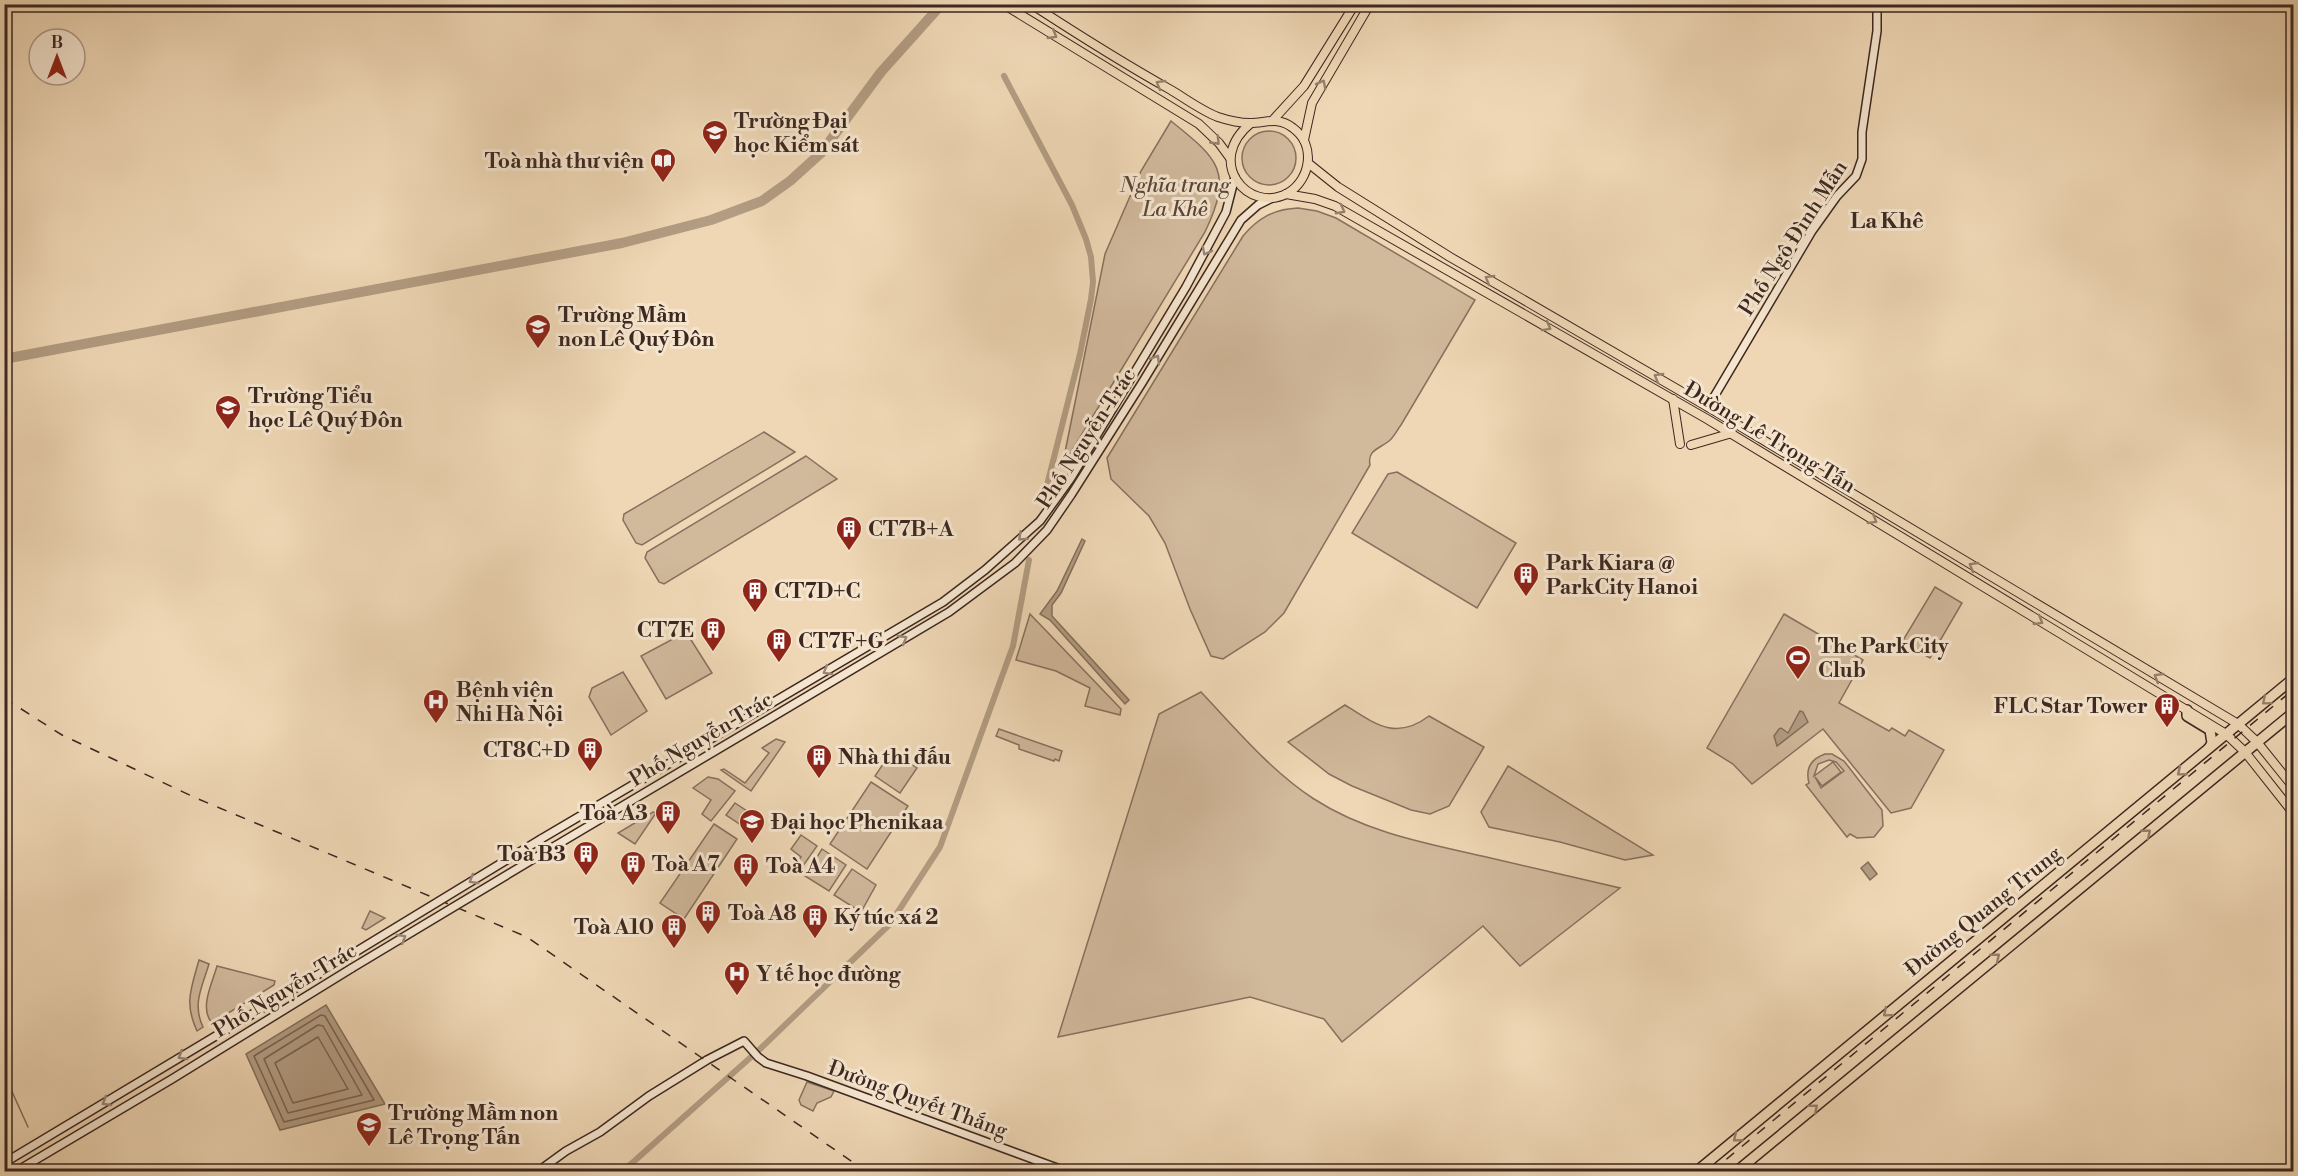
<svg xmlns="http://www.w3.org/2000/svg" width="2298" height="1176" font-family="'Libre Bodoni',serif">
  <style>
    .green { fill: #d1b99c; stroke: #87705e; stroke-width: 1.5; fill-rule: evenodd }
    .water { fill: #b29c82; stroke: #836e5b; stroke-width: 1.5 }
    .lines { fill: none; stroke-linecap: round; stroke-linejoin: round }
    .shore { stroke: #786251; stroke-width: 1.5 }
    .stream { stroke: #836e5b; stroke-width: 1.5 }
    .canal { stroke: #b29c82; stroke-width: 6 }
    .river { stroke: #b29c82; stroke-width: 10 }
    .secondary-casing { stroke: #3d2820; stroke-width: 10 }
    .primary-casing { stroke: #3d2820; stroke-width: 10 }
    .highway-casing { stroke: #3d2820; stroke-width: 12 }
    .secondary { stroke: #f5e5cf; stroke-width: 7 }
    .primary { stroke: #efd7b5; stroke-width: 8 }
    .highway { stroke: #efd7b5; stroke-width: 9 }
    .rail { stroke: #3d2820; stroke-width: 1.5; stroke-dasharray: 10 10; stroke-linecap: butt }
    .secondary-bridge-casing { stroke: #3d2820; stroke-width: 10; stroke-linecap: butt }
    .secondary-bridge { stroke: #f5e5cf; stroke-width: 7 }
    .oneway { stroke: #96806a }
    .oneway2 { stroke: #998678 }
    .labels { text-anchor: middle; stroke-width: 6; stroke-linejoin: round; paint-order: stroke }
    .poi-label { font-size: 21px; font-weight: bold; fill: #3d2820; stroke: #f5e5cf; text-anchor: start }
    .park-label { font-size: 21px; font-style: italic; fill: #5b4539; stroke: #f5e5cf }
    .street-label { font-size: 21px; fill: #3d2820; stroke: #f5e5cf }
    .neighbourhood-label { font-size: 22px; font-weight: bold; fill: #3d2820; stroke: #f5e5cf }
  </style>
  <rect width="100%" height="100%" fill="#efd7b5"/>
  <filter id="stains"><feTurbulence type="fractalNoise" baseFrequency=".00333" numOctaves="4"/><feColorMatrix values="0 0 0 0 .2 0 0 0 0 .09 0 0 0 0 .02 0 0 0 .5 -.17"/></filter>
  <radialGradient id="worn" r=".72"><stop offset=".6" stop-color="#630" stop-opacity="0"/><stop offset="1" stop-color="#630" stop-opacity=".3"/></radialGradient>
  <!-- green -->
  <g class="green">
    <path d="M1171,121C1218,159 1234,171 1205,232L1062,467L1105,254L1141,171Z"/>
    <circle cx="1269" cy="158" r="27"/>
    <path d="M1298,208L1317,211L1336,218L1475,300L1401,425C1397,430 1394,437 1389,441C1379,449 1367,450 1370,465L1284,613L1265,632L1223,659L1211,656L1190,609L1165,543L1149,516L1111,479L1107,458L1243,236C1258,218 1274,209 1298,208Z"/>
    <path d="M764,432L795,452L642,545L636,543L623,520L624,514Z"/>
    <path d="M806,456L837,479L664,584L659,582L645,558L647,552Z"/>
    <path d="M1397,472L1516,543L1477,608L1352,533L1388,474Z"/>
    <path d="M1935,587L1962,603L1930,658L1902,642Z"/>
    <path d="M1030,614L1121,709L1120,715L1085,706L1090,688L1056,671L1016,660Z"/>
    <path d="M1784,614L1863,660L1839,703L1889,731L1892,728L1905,736L1909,730L1944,750L1911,808L1891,813L1823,729L1752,784L1733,764L1707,748Z"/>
    <path d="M686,632L712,673L666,699L641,656Z"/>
    <path d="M623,672L647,711L611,735L589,697L592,688Z"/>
    <path d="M1201,692C1236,729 1271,771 1314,799C1365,832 1424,843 1482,856C1528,867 1574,877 1620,888L1520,966L1483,926L1342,1042L1324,1019L1250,997L1058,1037L1159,714Z"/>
    <path d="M1345,705C1375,724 1396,741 1429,716L1484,747L1449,806L1430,814L1411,810L1352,786L1329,774L1288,742Z"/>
    <path d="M999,729L1062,751L1059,761L1055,759L1054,761L1019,749V745L996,736Z"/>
    <path d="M776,739L785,742L751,791L721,770L724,769L745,783L769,753L762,748Z"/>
    <path d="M892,751L917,768L900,793L875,776Z"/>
    <path d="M1825,754H1832L1844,761L1882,810L1883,826L1874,837L1857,838L1850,834L1847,837L1806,785L1809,783C1805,768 1811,759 1825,754ZM1829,760L1836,762L1844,771L1821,788L1815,777L1822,786L1841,772L1833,762L1814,776L1818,764Z"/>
    <path d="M1508,766L1653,855L1625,860L1560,842L1489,827L1481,812Z"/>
    <path d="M708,777L718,779L735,791L711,821L702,814L711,800L693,788Z"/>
    <path d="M871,782L908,806L867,869L830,844Z"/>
    <path d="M735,803L750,813L741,825L726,815Z"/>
    <path d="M653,812L656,813L635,844L618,833Z"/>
    <path d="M714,824L737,839L684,919L660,903Z"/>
    <path d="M801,835L817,846L798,873L793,869L801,857L791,849Z"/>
    <path d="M822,849L846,865L829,891L805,876Z"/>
    <path d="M852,869L876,885L861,912L834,895Z"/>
    <path d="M370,911L385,918L366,930L362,928Z"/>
    <path d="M199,960L209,964C202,987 192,1004 203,1027L197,1031C184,1003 191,989 199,960Z"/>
    <path d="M217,966L275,981L274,985L212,1023C199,1008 212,984 217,966Z"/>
    <path d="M807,1082L834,1091L831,1097L817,1103L813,1111L801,1105L799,1100Z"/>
  </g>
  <!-- water -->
  <g class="water">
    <path d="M1082,539L1085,541L1061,593L1052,605V616L1129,700L1125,704L1050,620L1040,614L1057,591Z"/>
    <path d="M1800,711L1803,712L1808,722L1777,746L1774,736L1779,729L1781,728L1788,733Z"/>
    <path d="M1868,862L1877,874L1870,880L1861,868Z"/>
    <path d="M326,1005L385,1104L280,1130L246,1054Z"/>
  </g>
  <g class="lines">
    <!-- shore -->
    <g class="shore">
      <path d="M321,1015L325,1016L374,1100L284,1122L254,1056Z"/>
      <path d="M318,1025L323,1026L362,1095L288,1113L264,1059Z"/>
      <path d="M318,1037L348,1089L293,1103L275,1063Z"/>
    </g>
    <!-- stream -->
    <path class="stream" d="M4,1074L28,1127"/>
    <!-- canal -->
    <g class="canal">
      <path d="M1004,76L1072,205L1086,239L1091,257L1093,282L1091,299L1080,354L1045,493"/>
      <path d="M622,1172L760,1049L890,924L940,847L1013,646L1029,560"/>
    </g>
    <!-- river -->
    <g class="river">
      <path d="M1982,4L2006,6L2015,4"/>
      <path d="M4,359L622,243L711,220L762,201L790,181L821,153L881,72L942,4"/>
    </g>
    <defs>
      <g id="secondary">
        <path d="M1708,407L1812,231L1837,196L1856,176L1862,159V132L1877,31V4"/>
        <path d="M541,839L943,602L985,570L1040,521L1071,478L1186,287L1226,212L1235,177"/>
        <path d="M555,846L949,612L1015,563L1047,530L1071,495L1142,383L1241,220L1258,205L1272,198"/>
        <path d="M4,1163L339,962"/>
        <path d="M15,1172L172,1079L352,968"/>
        <path d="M537,1172L566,1151L600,1132L649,1096L707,1060L744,1041L758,1057L766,1063L807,1076L1068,1172"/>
      </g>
      <g id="primary">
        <path d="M1003,4L1199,124L1219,143L1230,158"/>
        <path d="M1031,4C1077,34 1123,63 1171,90C1186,99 1202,111 1218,117C1227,120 1240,123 1250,123C1266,123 1278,116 1293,128C1316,145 1311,179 1288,193C1248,215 1204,161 1251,123"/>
        <path d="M1273,120L1304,86L1355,4"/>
        <path d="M1304,140L1312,103L1370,4"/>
        <path d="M1308,163L1338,187L1450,257L1708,407L2238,724L2257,742L2294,788"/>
        <path d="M1286,194L1315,199L1335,206L1707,419L2226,734L2245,752L2294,814"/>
        <path d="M1673,399L1680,444"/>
        <path d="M1691,445L1732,433"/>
      </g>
      <g id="highway">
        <path d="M2187,710V716L2210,730L2212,743L2209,748"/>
        <path d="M1696,1172L2294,678"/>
        <path d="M1736,1172L2294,712"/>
      </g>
    </defs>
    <!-- secondary casing -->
    <use href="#secondary" class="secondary-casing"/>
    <!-- primary casing -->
    <use href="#primary" class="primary-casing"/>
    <!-- highway casing -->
    <use href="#highway" class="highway-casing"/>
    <!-- secondary -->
    <use href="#secondary" class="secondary"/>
    <!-- primary -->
    <use href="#primary" class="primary"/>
    <!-- highway -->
    <use href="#highway" class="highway"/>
    <!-- rail -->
    <g class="rail">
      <path d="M4,698L62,735L196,798L527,937L867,1172"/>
      <path d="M1711,1172L2294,689"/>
    </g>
    <defs>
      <g id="secondary-bridge">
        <path d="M339,962L541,839"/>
        <path d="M352,968L555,846"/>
      </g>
    </defs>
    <!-- secondary-bridge casing -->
    <use href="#secondary-bridge" class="secondary-bridge-casing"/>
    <!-- secondary-bridge -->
    <use href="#secondary-bridge" class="secondary-bridge"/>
  </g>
  <!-- one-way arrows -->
  <defs><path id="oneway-chevron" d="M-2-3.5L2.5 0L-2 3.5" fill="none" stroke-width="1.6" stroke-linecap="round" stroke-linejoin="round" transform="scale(1.5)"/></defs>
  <g class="oneway">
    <use href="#oneway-chevron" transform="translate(1053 35) rotate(31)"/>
    <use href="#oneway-chevron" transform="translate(1160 84) rotate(-150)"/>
    <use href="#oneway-chevron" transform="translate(1322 84) rotate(-62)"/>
    <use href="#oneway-chevron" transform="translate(1216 141) rotate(46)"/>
    <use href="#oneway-chevron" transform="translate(1341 210) rotate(28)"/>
    <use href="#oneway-chevron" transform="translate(1489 279) rotate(-150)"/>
    <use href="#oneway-chevron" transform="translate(1547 327) rotate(29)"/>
    <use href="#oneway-chevron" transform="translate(1658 377) rotate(-150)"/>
    <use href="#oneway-chevron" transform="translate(1873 520) rotate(31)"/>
    <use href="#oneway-chevron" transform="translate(1973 566) rotate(-149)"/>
    <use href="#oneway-chevron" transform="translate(2039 621) rotate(31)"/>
    <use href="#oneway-chevron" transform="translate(2158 677) rotate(-149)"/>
    <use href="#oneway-chevron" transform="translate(2266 701) rotate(140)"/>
    <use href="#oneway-chevron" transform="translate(2181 772) rotate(141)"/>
    <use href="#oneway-chevron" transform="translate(2147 833) rotate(-39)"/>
    <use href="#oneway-chevron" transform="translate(1996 957) rotate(-39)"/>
    <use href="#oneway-chevron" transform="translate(1887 1013) rotate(140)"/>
    <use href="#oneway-chevron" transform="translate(1814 1108) rotate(-40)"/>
    <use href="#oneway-chevron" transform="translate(1737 1138) rotate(141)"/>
  </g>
  <g class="oneway2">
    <use href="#oneway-chevron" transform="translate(1206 251) rotate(118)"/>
    <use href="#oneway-chevron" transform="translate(1156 359) rotate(-59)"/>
    <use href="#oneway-chevron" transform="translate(1022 537) rotate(137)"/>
    <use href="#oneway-chevron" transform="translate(903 639) rotate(-30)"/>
    <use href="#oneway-chevron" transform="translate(827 671) rotate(150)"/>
    <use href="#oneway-chevron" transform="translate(473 880) rotate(149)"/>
    <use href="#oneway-chevron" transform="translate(402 938) rotate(-31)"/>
    <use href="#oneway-chevron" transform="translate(182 1056) rotate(149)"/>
    <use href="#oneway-chevron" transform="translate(106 1102) rotate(149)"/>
  </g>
  <!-- icons -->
  <defs>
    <symbol id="university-pin" viewBox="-11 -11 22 30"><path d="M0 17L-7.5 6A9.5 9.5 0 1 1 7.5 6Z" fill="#8f2418" stroke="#f5e5cf"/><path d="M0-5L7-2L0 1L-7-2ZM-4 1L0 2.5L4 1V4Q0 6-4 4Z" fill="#fff"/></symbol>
    <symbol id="library-pin" viewBox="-11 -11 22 30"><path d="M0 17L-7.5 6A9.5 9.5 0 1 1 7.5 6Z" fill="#8f2418" stroke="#f5e5cf"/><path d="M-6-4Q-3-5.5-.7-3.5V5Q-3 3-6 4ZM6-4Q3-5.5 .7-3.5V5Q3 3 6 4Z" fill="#fff"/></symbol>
    <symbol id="school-pin" viewBox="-11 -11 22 30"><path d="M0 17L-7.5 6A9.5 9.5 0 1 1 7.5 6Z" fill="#8f2418" stroke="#f5e5cf"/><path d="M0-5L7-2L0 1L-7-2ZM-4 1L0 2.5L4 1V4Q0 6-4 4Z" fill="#fff"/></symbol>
    <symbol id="building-pin" viewBox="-11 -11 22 30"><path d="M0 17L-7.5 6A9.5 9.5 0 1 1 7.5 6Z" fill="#8f2418" stroke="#f5e5cf"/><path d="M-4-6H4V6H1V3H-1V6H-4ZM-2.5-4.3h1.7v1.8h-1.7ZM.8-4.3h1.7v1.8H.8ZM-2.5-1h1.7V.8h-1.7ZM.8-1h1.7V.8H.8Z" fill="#fff"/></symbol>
    <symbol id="stadium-pin" viewBox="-11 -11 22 30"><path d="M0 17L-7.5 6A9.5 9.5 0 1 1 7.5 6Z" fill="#8f2418" stroke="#f5e5cf"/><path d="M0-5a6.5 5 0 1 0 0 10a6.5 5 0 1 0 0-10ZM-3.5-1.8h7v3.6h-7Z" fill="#fff"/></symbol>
    <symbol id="hospital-pin" viewBox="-11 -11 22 30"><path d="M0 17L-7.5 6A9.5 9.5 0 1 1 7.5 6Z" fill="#8f2418" stroke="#f5e5cf"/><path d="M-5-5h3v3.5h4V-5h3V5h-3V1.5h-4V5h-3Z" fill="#fff"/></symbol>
  </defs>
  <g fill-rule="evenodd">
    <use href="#university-pin" x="700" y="118" width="30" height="40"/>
    <use href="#library-pin" x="648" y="146" width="30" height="40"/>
    <use href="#school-pin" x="523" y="312" width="30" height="40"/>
    <use href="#school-pin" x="213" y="393" width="30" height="40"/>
    <use href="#building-pin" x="834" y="514" width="30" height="40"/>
    <use href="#building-pin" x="1511" y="560" width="30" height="40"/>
    <use href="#building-pin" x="740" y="576" width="30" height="40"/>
    <use href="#building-pin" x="698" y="615" width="30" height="40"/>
    <use href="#building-pin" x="764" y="626" width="30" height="40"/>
    <use href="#stadium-pin" x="1783" y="643" width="30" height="40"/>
    <use href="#hospital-pin" x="421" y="687" width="30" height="40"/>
    <use href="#building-pin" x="2152" y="691" width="30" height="40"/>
    <use href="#building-pin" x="575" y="735" width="30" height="40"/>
    <use href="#building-pin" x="804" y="742" width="30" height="40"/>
    <use href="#building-pin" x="653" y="798" width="30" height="40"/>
    <use href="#university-pin" x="737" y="807" width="30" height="40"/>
    <use href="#building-pin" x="571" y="839" width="30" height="40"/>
    <use href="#building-pin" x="618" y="849" width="30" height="40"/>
    <use href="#building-pin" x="731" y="851" width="30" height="40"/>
    <use href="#building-pin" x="693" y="898" width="30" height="40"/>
    <use href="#building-pin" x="800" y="902" width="30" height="40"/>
    <use href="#building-pin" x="659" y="912" width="30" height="40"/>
    <use href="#hospital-pin" x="722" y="959" width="30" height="40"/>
    <use href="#school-pin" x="354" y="1110" width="30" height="40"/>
  </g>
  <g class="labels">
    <!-- poi labels -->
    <g class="poi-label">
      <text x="734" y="128">Trường Đại<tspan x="734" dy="24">học Kiểm sát</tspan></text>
      <text x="644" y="168" text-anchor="end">Toà nhà thư viện</text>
      <text x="558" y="322">Trường Mầm<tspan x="558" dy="24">non Lê Quý Đôn</tspan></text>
      <text x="248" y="403">Trường Tiểu<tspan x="248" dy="24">học Lê Quý Đôn</tspan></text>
      <text x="868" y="536">CT7B+A</text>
      <text x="1546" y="570">Park Kiara @<tspan x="1546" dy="24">ParkCity Hanoi</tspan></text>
      <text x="774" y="598">CT7D+C</text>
      <text x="694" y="637" text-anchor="end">CT7E</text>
      <text x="798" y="648">CT7F+G</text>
      <text x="1818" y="653">The ParkCity<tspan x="1818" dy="24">Club</tspan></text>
      <text x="456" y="697">Bệnh viện<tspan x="456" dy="24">Nhi Hà Nội</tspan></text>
      <text x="2148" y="713" text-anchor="end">FLC Star Tower</text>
      <text x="570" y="757" text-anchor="end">CT8C+D</text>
      <text x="838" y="764">Nhà thi đấu</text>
      <text x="648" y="820" text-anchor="end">Toà A3</text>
      <text x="771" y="829">Đại học Phenikaa</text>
      <text x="566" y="861" text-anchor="end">Toà B3</text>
      <text x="652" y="871">Toà A7</text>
      <text x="766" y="873">Toà A4</text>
      <text x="728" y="920">Toà A8</text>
      <text x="834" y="924">Ký túc xá 2</text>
      <text x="654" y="934" text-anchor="end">Toà A10</text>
      <text x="756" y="981">Y tế học đường</text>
      <text x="388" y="1120">Trường Mầm non<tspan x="388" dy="24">Lê Trọng Tấn</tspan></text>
    </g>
    <!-- park labels -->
    <g class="park-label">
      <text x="1175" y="192">Nghĩa trang<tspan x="1175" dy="24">La Khê</tspan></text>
    </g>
    <!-- street labels -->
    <g class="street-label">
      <text transform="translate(1793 238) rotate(-57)" y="7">Phố Ngô Đình Mẫn</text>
      <text transform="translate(1770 437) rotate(31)" y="7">Đường Lê Trọng Tấn</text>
      <text transform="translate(1086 438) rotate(-57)" y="7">Phố Nguyễn Trác</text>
      <text transform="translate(701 739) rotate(-31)" y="7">Phố Nguyễn Trác</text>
      <text transform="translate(1983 911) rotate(-39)" y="7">Đường Quang Trung</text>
      <text transform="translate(285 990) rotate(-31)" y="7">Phố Nguyễn Trác</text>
      <text transform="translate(918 1099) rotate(20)" y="7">Đường Quyết Thắng</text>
    </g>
    <!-- neighbourhood labels -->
    <g class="neighbourhood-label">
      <text x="1887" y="228">La Khê</text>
    </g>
  </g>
  <!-- margin -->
  <rect width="2298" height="1176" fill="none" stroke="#efd7b5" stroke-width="24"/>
  <rect x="6" y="6" width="2286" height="1164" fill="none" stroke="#3d2820" stroke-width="3"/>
  <rect x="12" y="12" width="2274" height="1152" fill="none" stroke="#3d2820" stroke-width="1.5"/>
  <!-- north arrow -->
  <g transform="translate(57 57)"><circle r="28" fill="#f5e5cf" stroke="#ab9989" stroke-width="1.5"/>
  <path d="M0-4.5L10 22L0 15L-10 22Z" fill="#8f2418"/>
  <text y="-9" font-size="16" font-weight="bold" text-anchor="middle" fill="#3d2820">B</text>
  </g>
  <rect width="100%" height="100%" filter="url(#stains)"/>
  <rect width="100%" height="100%" fill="url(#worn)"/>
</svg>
